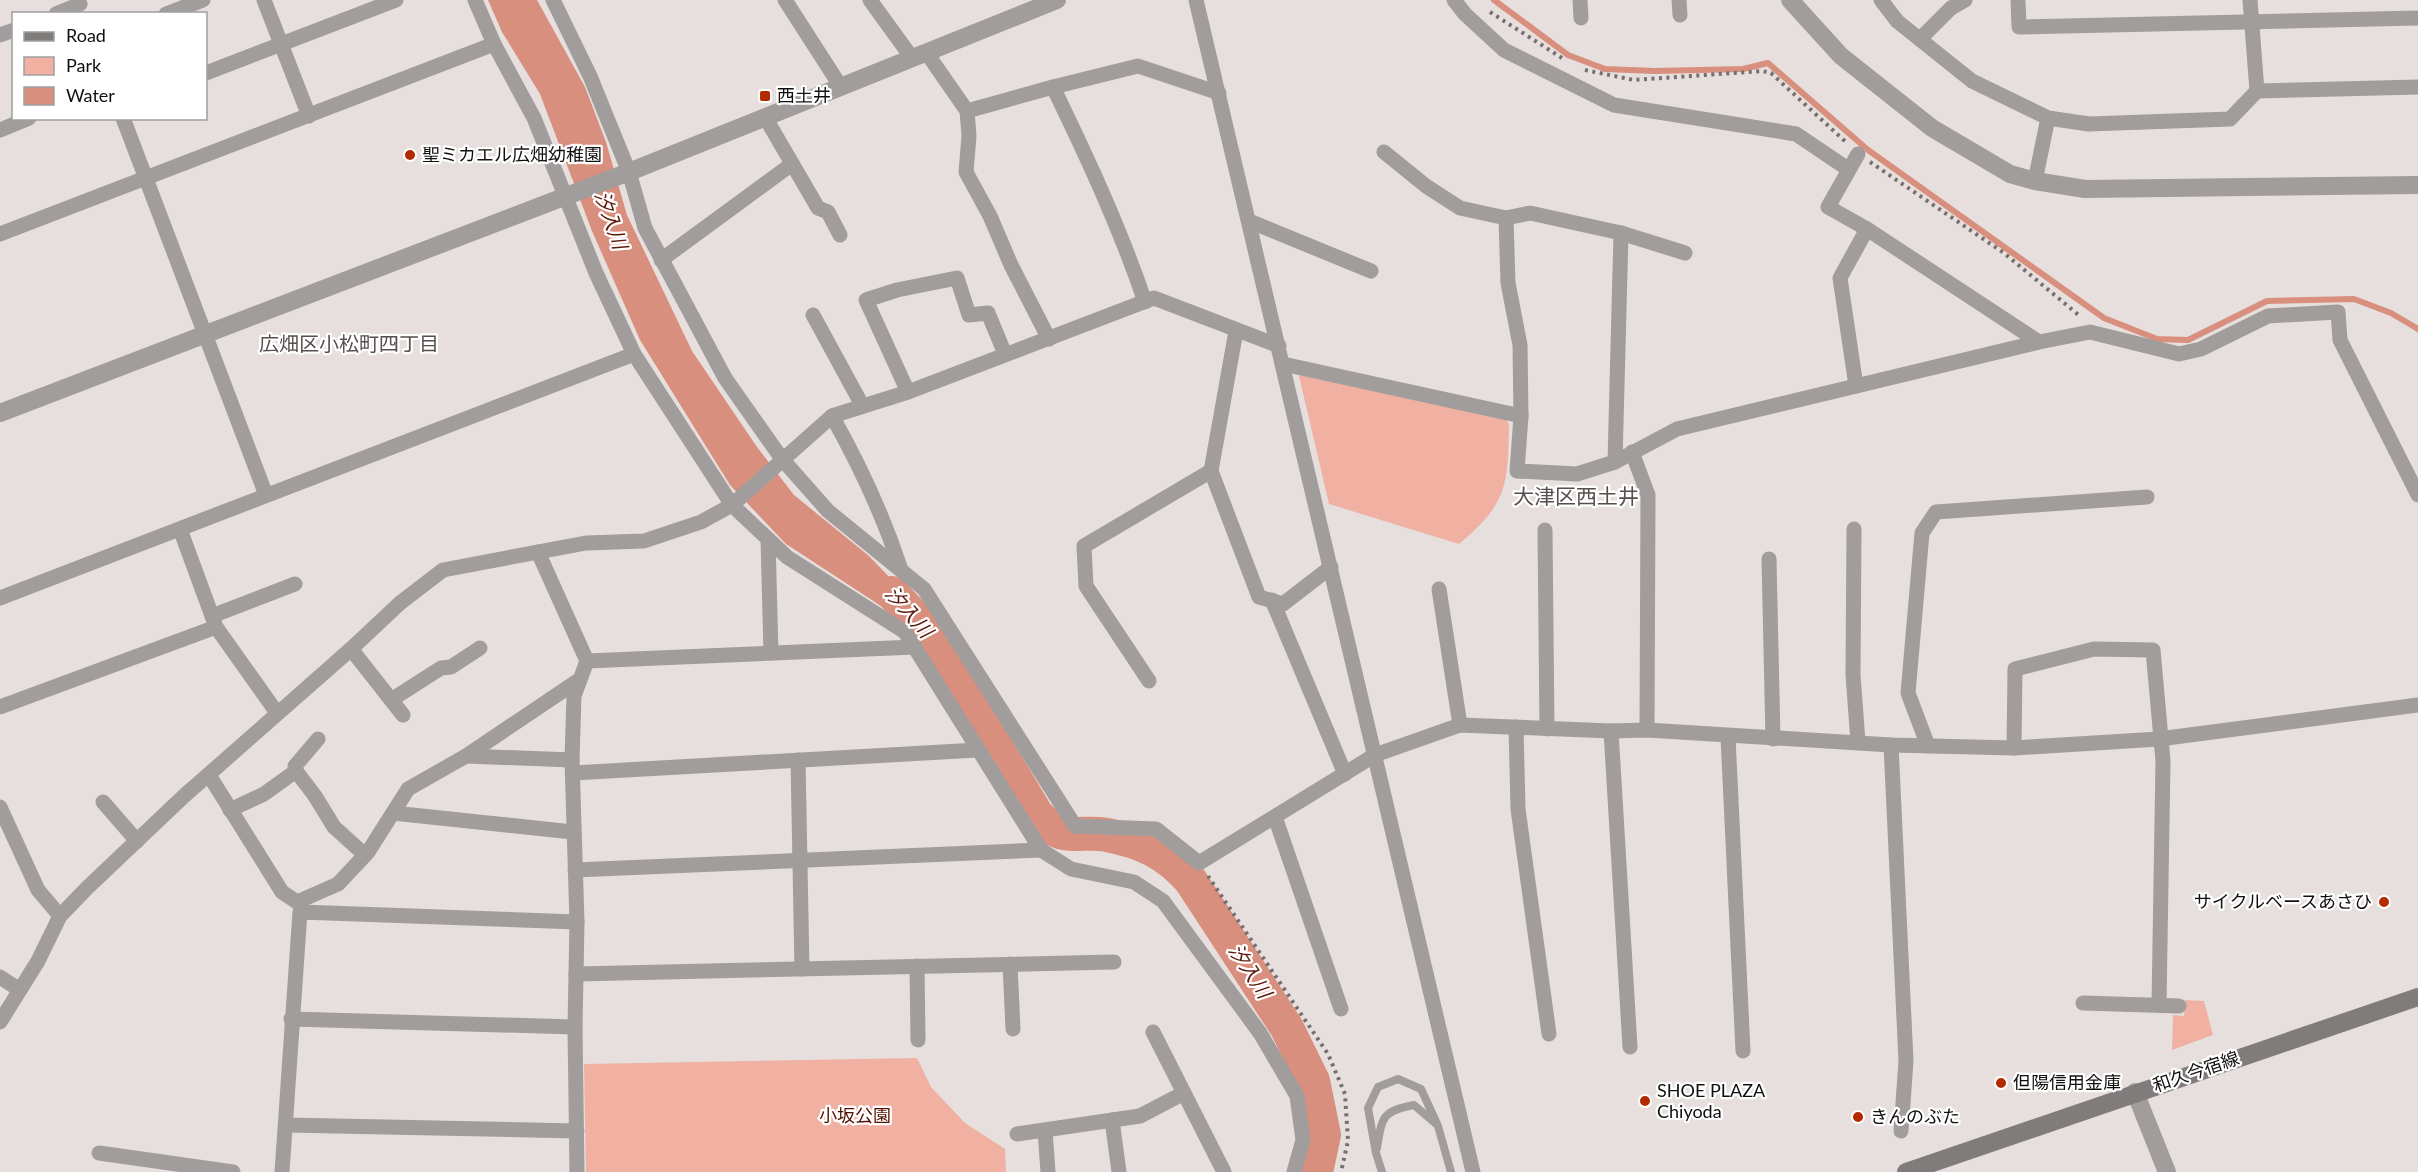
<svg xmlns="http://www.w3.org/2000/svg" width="2418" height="1172" font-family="Lato,'Noto Sans JP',sans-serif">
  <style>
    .green { fill: #f0b1a2 }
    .water { fill: #d98f7d }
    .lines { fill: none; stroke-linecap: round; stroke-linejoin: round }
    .stream { stroke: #d98f7d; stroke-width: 6 }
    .river { stroke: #d98f7d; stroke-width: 34 }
    .path { stroke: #75706f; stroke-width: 4; stroke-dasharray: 3 4.5; stroke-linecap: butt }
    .service { stroke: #a09d9c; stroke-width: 8 }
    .minor { stroke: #a09d9c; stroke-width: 15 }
    .tertiary { stroke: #a09d9c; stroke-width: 18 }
    .secondary { stroke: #807c7b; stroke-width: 18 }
    .poi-dot { fill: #b32900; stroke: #fff; stroke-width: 2 }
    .labels { text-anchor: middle; stroke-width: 4.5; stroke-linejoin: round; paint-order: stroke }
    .poi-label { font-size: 18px; fill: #110e0e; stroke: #fff; text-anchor: start }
    .street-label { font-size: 18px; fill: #110e0e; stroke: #fff }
    .park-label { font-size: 18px; fill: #531103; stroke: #fff }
    .water-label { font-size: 20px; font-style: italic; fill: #5e1b0c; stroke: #fff }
    .neighbourhood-label { font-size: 20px; fill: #554f4d; stroke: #fff }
    .quarter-label { font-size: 21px; fill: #554f4d; stroke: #fff }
  </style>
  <rect width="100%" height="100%" fill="#e6dfdd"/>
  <!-- green -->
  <g class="green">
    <path d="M1307,372L1505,419L1509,424C1508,485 1508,503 1459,544L1329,504L1299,376Z"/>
    <path d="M2185,1000L2204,1001L2213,1035L2172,1050L2173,1015L2184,1016Z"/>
    <path d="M917,1058L931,1087L965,1123L1005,1149L1006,1172H586L584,1064Z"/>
  </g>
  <!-- water -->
  <path class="water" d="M488,0H537L585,87L606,142L627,215L692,351L757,447L794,495L869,556L916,605L947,688L904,621L786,544L730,485L640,340L592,231L540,94L502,32Z"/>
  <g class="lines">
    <!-- stream -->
    <path class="stream" d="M1494,0L1568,55L1605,69L1654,71L1743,69L1768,63L1868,150L2104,318L2157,339L2188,340L2267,301L2354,299L2391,313L2418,329"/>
    <!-- river -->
    <path class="river" d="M892,593L927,630L1037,815C1043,820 1049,827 1055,830C1071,838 1090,831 1107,835C1143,842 1167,853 1191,881L1287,1028L1313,1081L1324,1135L1316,1172"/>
    <!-- path -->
    <g class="path">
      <path d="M1490,12L1562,58"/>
      <path d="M1585,70L1634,80L1762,71L1771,73L1848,144"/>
      <path d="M1870,162L2004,253L2081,317"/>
      <path d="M1208,876L1328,1054L1345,1094L1348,1141L1341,1172"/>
    </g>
    <!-- service -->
    <g class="service">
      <path d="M1377,1148C1382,1117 1382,1111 1414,1105L1435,1123"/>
      <path d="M1382,1172L1376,1153L1368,1108L1378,1087L1398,1079L1421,1089L1438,1126L1451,1172"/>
    </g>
    <!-- minor -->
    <g class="minor">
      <path d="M264,0L309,116"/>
      <path d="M475,0L494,44L534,118L596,273L634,354L732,505L787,557L905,632L1041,850L1071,869L1134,882L1163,901L1260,1033L1297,1096L1303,1140L1294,1172"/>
      <path d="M553,0L590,76L629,172L645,228L725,378L782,459L828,511L924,589L1075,826L1156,829L1199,863L1375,755L1460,725L1611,731L1647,730L1891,745L2014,748L2159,739L2418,705"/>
      <path d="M785,0L841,87"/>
      <path d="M870,0L912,58"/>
      <path d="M1196,0L1473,1172"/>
      <path d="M1454,0L1465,14L1504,50L1614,105L1796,134L1848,169"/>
      <path d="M1580,0L1581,18"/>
      <path d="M1679,0L1680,15"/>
      <path d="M1881,0L1897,21L1972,81L2048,118L2089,124L2230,119L2257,91L2250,0"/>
      <path d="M2018,0L2019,27L2418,18"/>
      <path d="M56,14L80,4"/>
      <path d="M166,14L203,0"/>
      <path d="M0,35L14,30"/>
      <path d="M1920,39L1951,8L1965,0"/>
      <path d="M926,52L967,111L969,136L966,172L990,216L1011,265L1049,339"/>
      <path d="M206,73L396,0"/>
      <path d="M1053,87C1087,157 1120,228 1145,302"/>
      <path d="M2257,91L2418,87"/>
      <path d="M967,111L1053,87L1138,66L1219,93"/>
      <path d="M765,117L818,208L828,212L840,235"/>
      <path d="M123,118L266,495"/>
      <path d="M0,130L29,118"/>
      <path d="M1384,152L1426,186L1460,208L1506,218L1530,213L1621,233L1685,253"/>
      <path d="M1858,154L1828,207L1867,229L2039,342"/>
      <path d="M2035,181L2048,118"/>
      <path d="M1506,218L1508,283L1520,345L1521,416L1517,471L1577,474L1615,462L1677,429L2039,342L2090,332L2179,354L2201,349L2268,316L2338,312L2340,340L2418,495"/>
      <path d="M1249,221L1371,271"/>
      <path d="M0,234L494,44"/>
      <path d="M661,260L792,164"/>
      <path d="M813,315L862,405"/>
      <path d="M1283,364L1521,416"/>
      <path d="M1856,386L1840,278L1867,229"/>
      <path d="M908,392L866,300L897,290L957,278L969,315L988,313L1005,354"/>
      <path d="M832,416C859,464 883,515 900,567"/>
      <path d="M1632,452L1648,495L1647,730"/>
      <path d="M1615,462L1621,233"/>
      <path d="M1211,471L1236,331"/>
      <path d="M180,529L216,627L277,713"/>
      <path d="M1854,529L1853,675L1858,742"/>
      <path d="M1545,530L1547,729"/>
      <path d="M768,539L771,653"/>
      <path d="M538,552L587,661L574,696L572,760L577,922L575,1027L577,1172"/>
      <path d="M1769,559L1773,739"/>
      <path d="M1439,589L1460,725"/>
      <path d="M0,598L634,354"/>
      <path d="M1272,600L1345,774"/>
      <path d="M212,616L295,584"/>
      <path d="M351,649L403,715"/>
      <path d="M587,661L915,647"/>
      <path d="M1149,681L1086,586L1084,546L1211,471L1259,597L1283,604L1331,567"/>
      <path d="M391,700L441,668L451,667L480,648"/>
      <path d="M0,707L216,627"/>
      <path d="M1516,727L1518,809L1549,1034"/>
      <path d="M1611,731L1630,1047"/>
      <path d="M1728,737L1743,1051"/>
      <path d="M1891,745L1906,1061L1901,1131"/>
      <path d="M1928,746L1908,693L1922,533L1936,512L2147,497"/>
      <path d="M2014,748L2015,669L2094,649L2153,650L2163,761L2159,1005"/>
      <path d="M466,756L572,760"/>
      <path d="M798,760L802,969"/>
      <path d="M296,771L315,796L334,827L365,855"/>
      <path d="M573,773L977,750"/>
      <path d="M209,775L282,892L297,902L338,884L368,852L408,789L466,756L579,680"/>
      <path d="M103,802L137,841"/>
      <path d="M0,807L38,890L60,916"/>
      <path d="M230,810L264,794L296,771L295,766L318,739"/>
      <path d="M393,813L573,832"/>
      <path d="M1275,817L1341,1009"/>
      <path d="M575,870L1041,850"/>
      <path d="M1010,964L1013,1029"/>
      <path d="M917,966L918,1040"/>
      <path d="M576,974L1114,962"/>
      <path d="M0,977L20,990"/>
      <path d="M2083,1003L2179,1006"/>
      <path d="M291,1019L575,1027"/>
      <path d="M0,1022L38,961L60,916L87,888L184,796L351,649L400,603L443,570L586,543L644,541L701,522L732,505L832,416L908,392L1154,298L1279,346"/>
      <path d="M1153,1032L1224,1172"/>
      <path d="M1112,1120L1119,1172"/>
      <path d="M286,1125L577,1131"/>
      <path d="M1045,1131L1048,1172"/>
      <path d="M1017,1134L1140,1116L1184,1093"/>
      <path d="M99,1153L233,1172"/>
      <path d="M282,1172L300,912L577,922"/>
    </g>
    <!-- tertiary -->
    <g class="tertiary">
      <path d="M1790,0L1841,56L1932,128L2010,174L2035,181L2085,189L2418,185"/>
      <path d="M0,413L629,172L1057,0"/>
      <path d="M2135,1092L2167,1172"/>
    </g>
    <!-- secondary -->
    <path class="secondary" d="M1906,1172L2418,997"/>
  </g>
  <!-- markers -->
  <g class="poi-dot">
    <rect x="759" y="90" width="12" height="12" rx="3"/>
    <circle cx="410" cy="155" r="6"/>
    <circle cx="2384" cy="902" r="6"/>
    <circle cx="2001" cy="1083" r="6"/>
    <circle cx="1645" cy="1101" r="6"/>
    <circle cx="1858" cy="1117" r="6"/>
  </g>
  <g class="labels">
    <!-- poi labels -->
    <g class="poi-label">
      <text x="777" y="102">西土井</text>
      <text x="422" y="161">聖ミカエル広畑幼稚園</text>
      <text x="2372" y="908" text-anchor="end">サイクルベースあさひ</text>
      <text x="2013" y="1089">但陽信用金庫</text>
      <text x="1657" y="1097">SHOE PLAZA<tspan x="1657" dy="21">Chiyoda</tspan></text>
      <text x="1870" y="1123">きんのぶた</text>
    </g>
    <!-- street labels -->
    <g class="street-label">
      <text transform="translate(2196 1072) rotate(-19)" y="6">和久今宿線</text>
    </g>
    <!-- park labels -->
    <g class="park-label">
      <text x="855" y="1122">小坂公園</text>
    </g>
    <!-- water labels -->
    <g class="water-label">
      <text transform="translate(611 220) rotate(71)" y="7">汐入川</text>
      <text transform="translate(909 612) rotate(49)" y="7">汐入川</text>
      <text transform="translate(1250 971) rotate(57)" y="7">汐入川</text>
    </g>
    <!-- neighbourhood labels -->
    <g class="neighbourhood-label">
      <text x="349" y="351">広畑区小松町四丁目</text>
    </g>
    <!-- quarter labels -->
    <g class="quarter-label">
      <text x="1576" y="504">大津区西土井</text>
    </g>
  </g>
  <!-- legend -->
  <rect x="12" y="12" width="195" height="108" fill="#ffffff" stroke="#a09f9f" stroke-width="1.5"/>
  <rect x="24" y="32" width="30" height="9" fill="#807c7b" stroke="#a09f9f" stroke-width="1.5"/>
  <text x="66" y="42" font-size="18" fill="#110e0e">Road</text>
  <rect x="24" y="57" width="30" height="18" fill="#f0b1a2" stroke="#a09f9f" stroke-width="1.5"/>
  <text x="66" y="72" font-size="18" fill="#110e0e">Park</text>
  <rect x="24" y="87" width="30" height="18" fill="#d98f7d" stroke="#a09f9f" stroke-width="1.5"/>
  <text x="66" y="102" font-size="18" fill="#110e0e">Water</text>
</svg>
